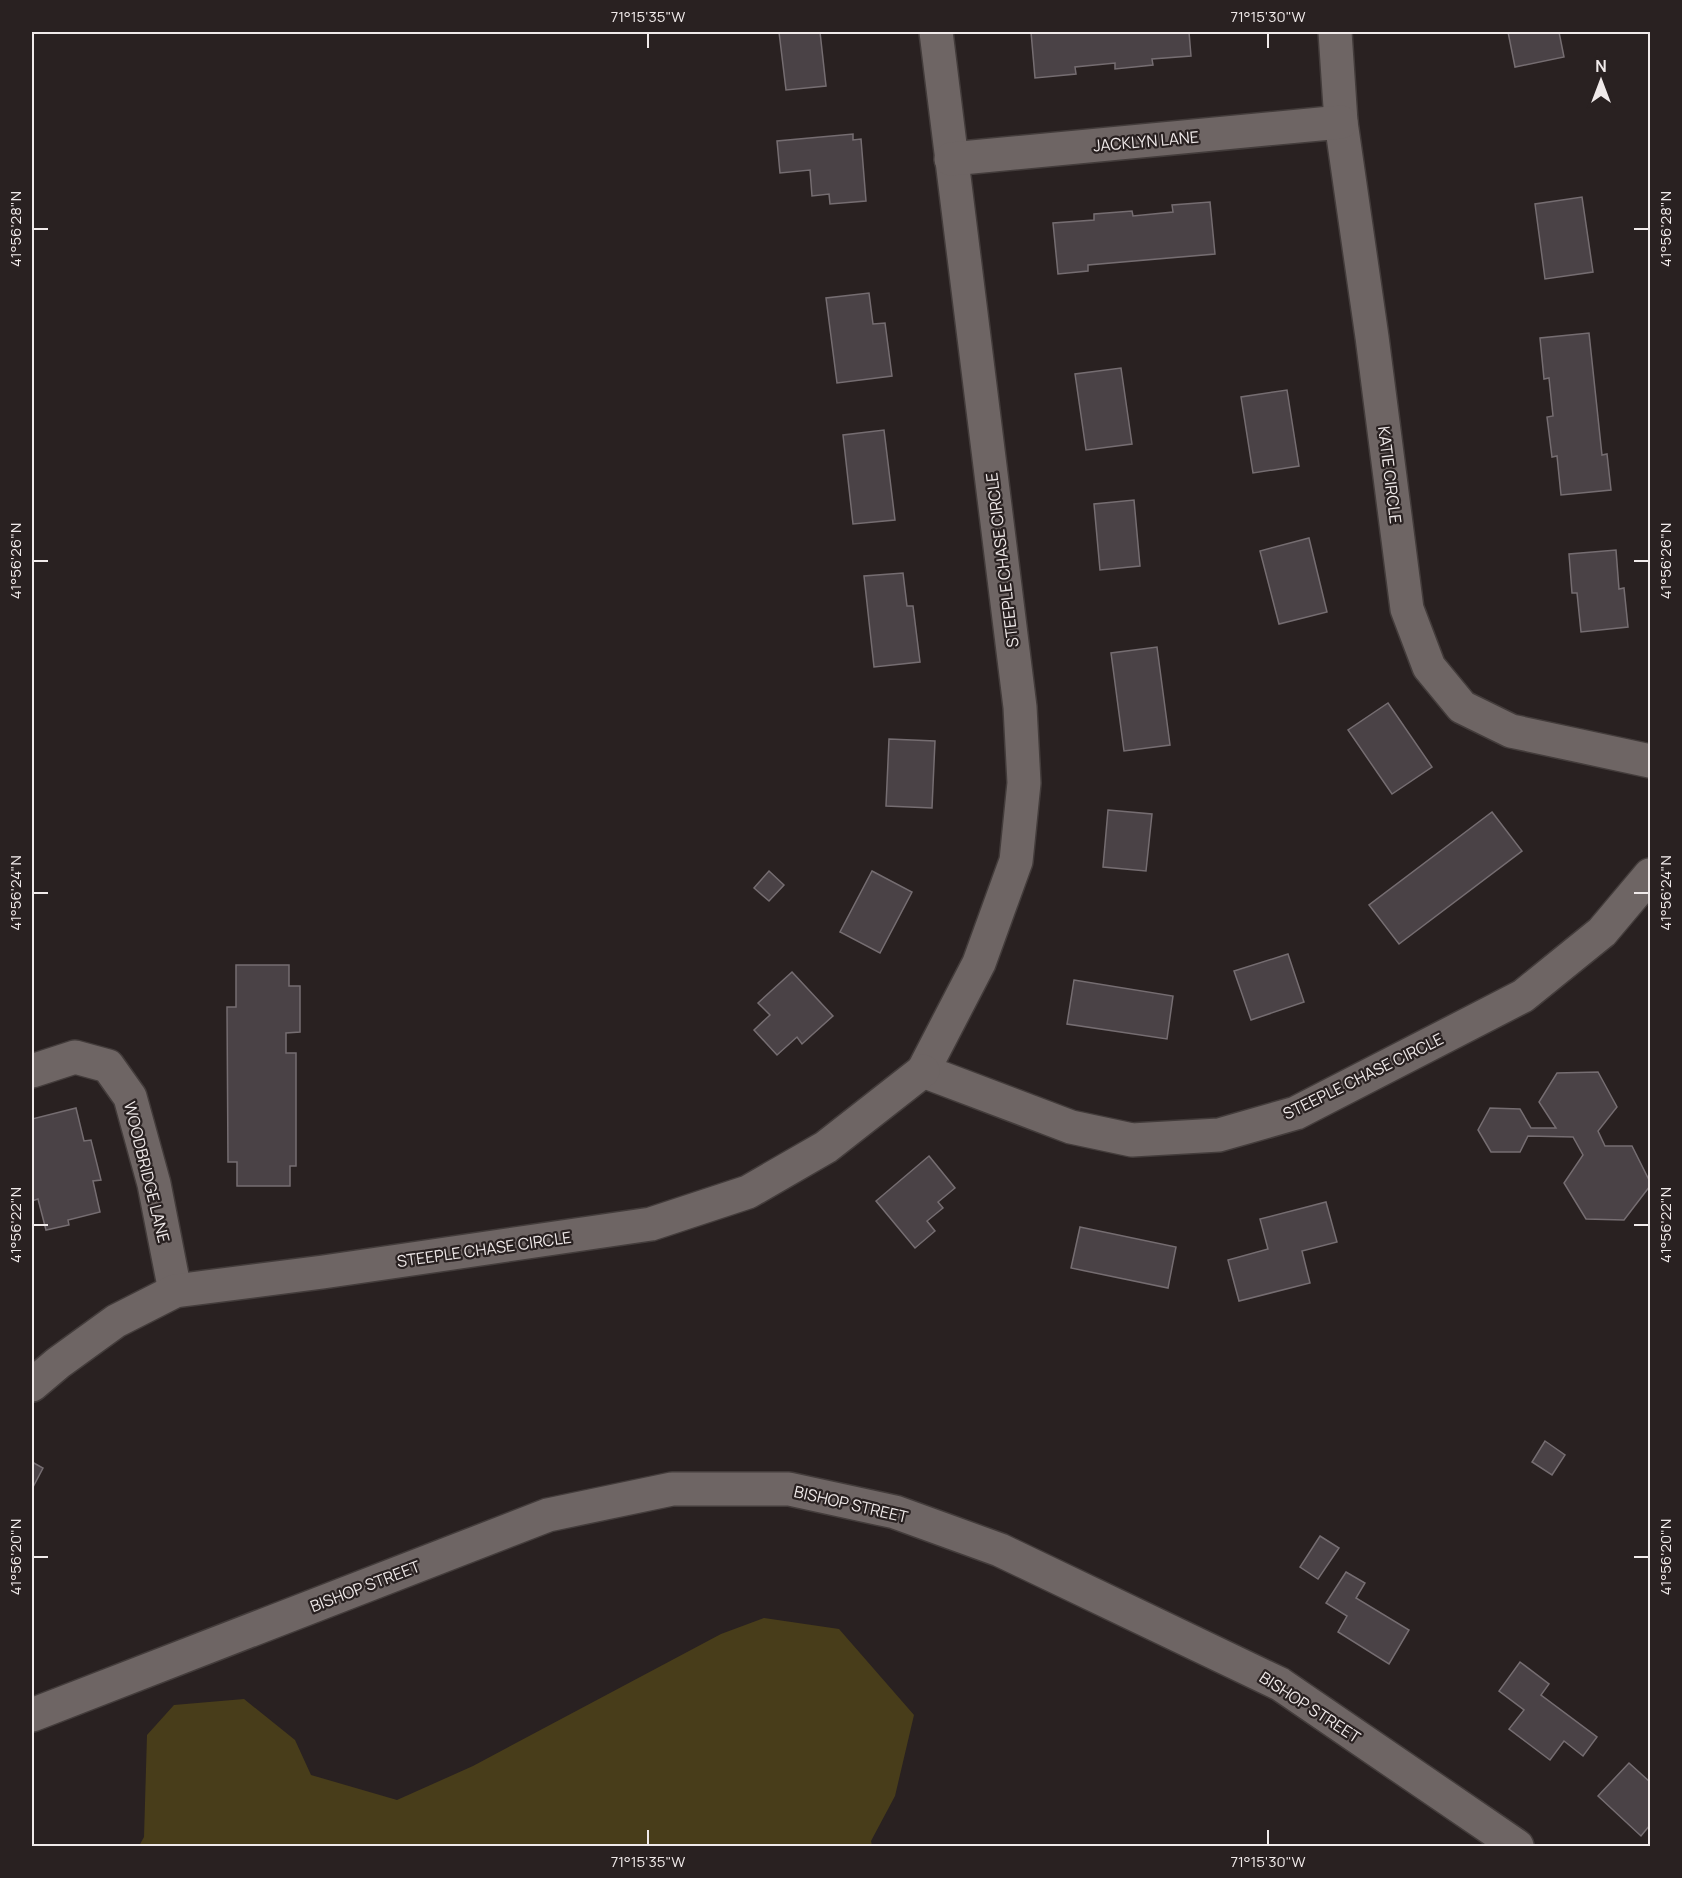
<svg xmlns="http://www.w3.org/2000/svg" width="1682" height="1878" font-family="Manrope,sans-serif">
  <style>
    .green { fill: #483d1a }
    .building { fill: #4a4246; stroke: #756d71; stroke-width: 1.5 }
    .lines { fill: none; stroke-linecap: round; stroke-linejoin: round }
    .minor-casing { stroke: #433c3b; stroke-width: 36 }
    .minor { stroke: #6e6564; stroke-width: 33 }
    .ticks { fill: none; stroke: #f0eaea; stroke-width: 2 }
    .labels { text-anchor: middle; stroke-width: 4.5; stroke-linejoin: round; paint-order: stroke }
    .street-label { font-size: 16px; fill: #f0eaea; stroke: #292121 }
    .neatline { fill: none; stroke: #f0eaea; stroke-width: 2 }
    .ticks-label { font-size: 15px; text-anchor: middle; fill: #f0eaea }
  </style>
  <rect width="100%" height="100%" fill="#292121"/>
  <!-- green -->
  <path class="green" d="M764,1618L839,1629L914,1715L895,1796L871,1841L872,1846H139L144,1837L147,1735L174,1705L244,1699L295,1740L311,1775L397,1800L473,1766L721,1634Z"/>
  <!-- building -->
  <g class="building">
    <path d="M779,32H820L826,86L786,90Z"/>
    <path d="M1031,32H1189L1191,56L1152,59L1153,65L1115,69V63L1075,67L1076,74L1035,78Z"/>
    <path d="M1508,32H1559L1564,57L1515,67Z"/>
    <path d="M853,134V140L861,139L866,201L830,204L829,194L812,196L810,170L780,173L777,141Z"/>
    <path d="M1582,197L1593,272L1545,279L1535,204Z"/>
    <path d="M1210,202L1215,254L1088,265V271L1058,274L1053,223L1094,220V214L1132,211L1133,216L1173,212L1172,205Z"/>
    <path d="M869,293L873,324L885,323L892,376L837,383L826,298Z"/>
    <path d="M1589,333L1602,455L1607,454L1611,490L1561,495L1557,456L1552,457L1547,417L1553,416L1549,378L1544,379L1540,338Z"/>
    <path d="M1121,368L1132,444L1086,450L1075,374Z"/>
    <path d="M1287,390L1299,466L1253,473L1241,397Z"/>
    <path d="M884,430L895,520L853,524L843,435Z"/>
    <path d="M1134,500L1140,566L1100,570L1094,504Z"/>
    <path d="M1309,538L1327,612L1279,624L1260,551Z"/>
    <path d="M1616,550L1619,589L1624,588L1628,627L1581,632L1577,593H1572L1569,554Z"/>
    <path d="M903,573L907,606H913L920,662L874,667L864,576Z"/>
    <path d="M1157,647L1170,745L1124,751L1111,653Z"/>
    <path d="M1388,703L1432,767L1392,794L1348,730Z"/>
    <path d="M889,739L935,741L932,808L886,806Z"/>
    <path d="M1108,810L1152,814L1146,871L1103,867Z"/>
    <path d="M1492,812L1522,851L1399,944L1369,905Z"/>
    <path d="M769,871L784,885L769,901L754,888Z"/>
    <path d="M872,871L912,892L880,953L840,932Z"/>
    <path d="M1288,954L1304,1002L1251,1020L1234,971Z"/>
    <path d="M236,965H289V986H300V1032L286,1033V1053H296V1166H290V1186H237V1162H228L227,1007H236Z"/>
    <path d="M792,972L833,1016L802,1044L797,1037L777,1055L754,1030L770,1015L758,1003Z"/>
    <path d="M1074,980L1173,996L1167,1039L1067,1024Z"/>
    <path d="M1598,1072L1617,1107L1598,1131L1605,1146H1632L1650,1182V1186L1624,1220L1586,1219L1564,1183L1583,1155L1573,1137L1528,1136L1520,1152H1491L1478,1130L1490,1108L1520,1109L1531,1128H1556L1539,1102L1557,1073Z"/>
    <path d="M76,1108L84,1141L91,1140L101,1180L93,1181L100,1212L68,1220L69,1225L46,1230L38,1199L32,1201V1119Z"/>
    <path d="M929,1156L955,1188L938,1202L943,1208L927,1221L935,1231L915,1248L876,1201Z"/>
    <path d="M1326,1202L1337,1242L1302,1251L1310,1283L1239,1301L1228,1260L1268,1249L1260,1219Z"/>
    <path d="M1080,1227L1176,1247L1168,1288L1071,1268Z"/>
    <path d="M1545,1441L1565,1455L1552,1475L1532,1462Z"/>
    <path d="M32,1462L43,1468L32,1489Z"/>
    <path d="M1320,1536L1339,1548L1318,1579L1300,1567Z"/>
    <path d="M1346,1572L1365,1583L1356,1598L1409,1630L1389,1664L1338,1632L1347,1616L1326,1603Z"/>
    <path d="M1520,1662L1549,1684L1541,1695L1597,1737L1583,1756L1564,1741L1550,1760L1509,1729L1524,1710L1499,1691Z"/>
    <path d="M1629,1763L1650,1782V1825L1641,1836L1598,1796Z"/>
  </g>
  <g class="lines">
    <defs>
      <g id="minor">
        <path d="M936,32L1020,707L1024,783L1016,861L979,963L923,1071L1071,1127L1132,1140L1219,1135L1296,1113L1523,996L1602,932L1650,875"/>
        <path d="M1335,32L1341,122L1372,337L1407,609L1429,667L1462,707L1511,731L1650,761"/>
        <path d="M951,159L1341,122"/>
        <path d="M32,1071L75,1057L108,1066L130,1097L154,1184L175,1291"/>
        <path d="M32,1385L58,1363L116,1321L175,1291L323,1272L651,1224L748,1192L826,1147L923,1071"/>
        <path d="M32,1715L548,1515L672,1489H789L895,1512L1000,1550L1280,1684L1517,1846"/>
      </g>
    </defs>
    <!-- minor casing -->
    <use href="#minor" class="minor-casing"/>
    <!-- minor -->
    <use href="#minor" class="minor"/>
  </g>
  <!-- ticks -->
  <path class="ticks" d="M648,33V48M1268,33V48M33,229H48M1634,229H1649M33,561H48M1634,561H1649M33,893H48M1634,893H1649M33,1225H48M1634,1225H1649M33,1557H48M1634,1557H1649M648,1830V1845M1268,1830V1845"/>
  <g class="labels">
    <!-- street labels -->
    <g class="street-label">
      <text transform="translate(1146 141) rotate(-5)" y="6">JACKLYN LANE</text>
      <text transform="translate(1390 475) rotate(83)" y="6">KATIE CIRCLE</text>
      <text transform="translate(1002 560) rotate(-97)" y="6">STEEPLE CHASE CIRCLE</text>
      <text transform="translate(1363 1076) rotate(-26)" y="6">STEEPLE CHASE CIRCLE</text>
      <text transform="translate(147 1172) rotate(76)" y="6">WOODBRIDGE LANE</text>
      <text transform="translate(484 1249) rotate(-8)" y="6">STEEPLE CHASE CIRCLE</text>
      <text transform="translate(851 1504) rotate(13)" y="6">BISHOP STREET</text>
      <text transform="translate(365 1586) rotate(-21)" y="6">BISHOP STREET</text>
      <text transform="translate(1310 1707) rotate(33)" y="6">BISHOP STREET</text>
    </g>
  </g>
  <!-- border -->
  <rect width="1682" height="1878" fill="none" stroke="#292121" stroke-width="66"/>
  <!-- north arrow -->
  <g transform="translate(1601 81)" stroke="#292121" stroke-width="4.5" paint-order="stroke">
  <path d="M0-4.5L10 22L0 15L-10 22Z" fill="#f0eaea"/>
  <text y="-9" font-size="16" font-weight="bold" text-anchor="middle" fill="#f0eaea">N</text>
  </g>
  <rect x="33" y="33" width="1616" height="1812" class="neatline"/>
  <g class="ticks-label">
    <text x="648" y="22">71°15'35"W</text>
    <text x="1268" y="22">71°15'30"W</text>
    <text transform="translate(16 229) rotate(-90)" y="5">41°56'28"N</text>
    <text transform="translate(1666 229) rotate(-90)" y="5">41°56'28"N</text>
    <text transform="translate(16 561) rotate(-90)" y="5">41°56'26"N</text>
    <text transform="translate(1666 561) rotate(-90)" y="5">41°56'26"N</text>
    <text transform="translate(16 893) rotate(-90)" y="5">41°56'24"N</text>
    <text transform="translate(1666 893) rotate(-90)" y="5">41°56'24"N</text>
    <text transform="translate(16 1225) rotate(-90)" y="5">41°56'22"N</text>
    <text transform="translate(1666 1225) rotate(-90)" y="5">41°56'22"N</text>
    <text transform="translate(16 1557) rotate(-90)" y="5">41°56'20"N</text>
    <text transform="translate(1666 1557) rotate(-90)" y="5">41°56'20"N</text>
    <text x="648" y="1867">71°15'35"W</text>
    <text x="1268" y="1867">71°15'30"W</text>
  </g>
</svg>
